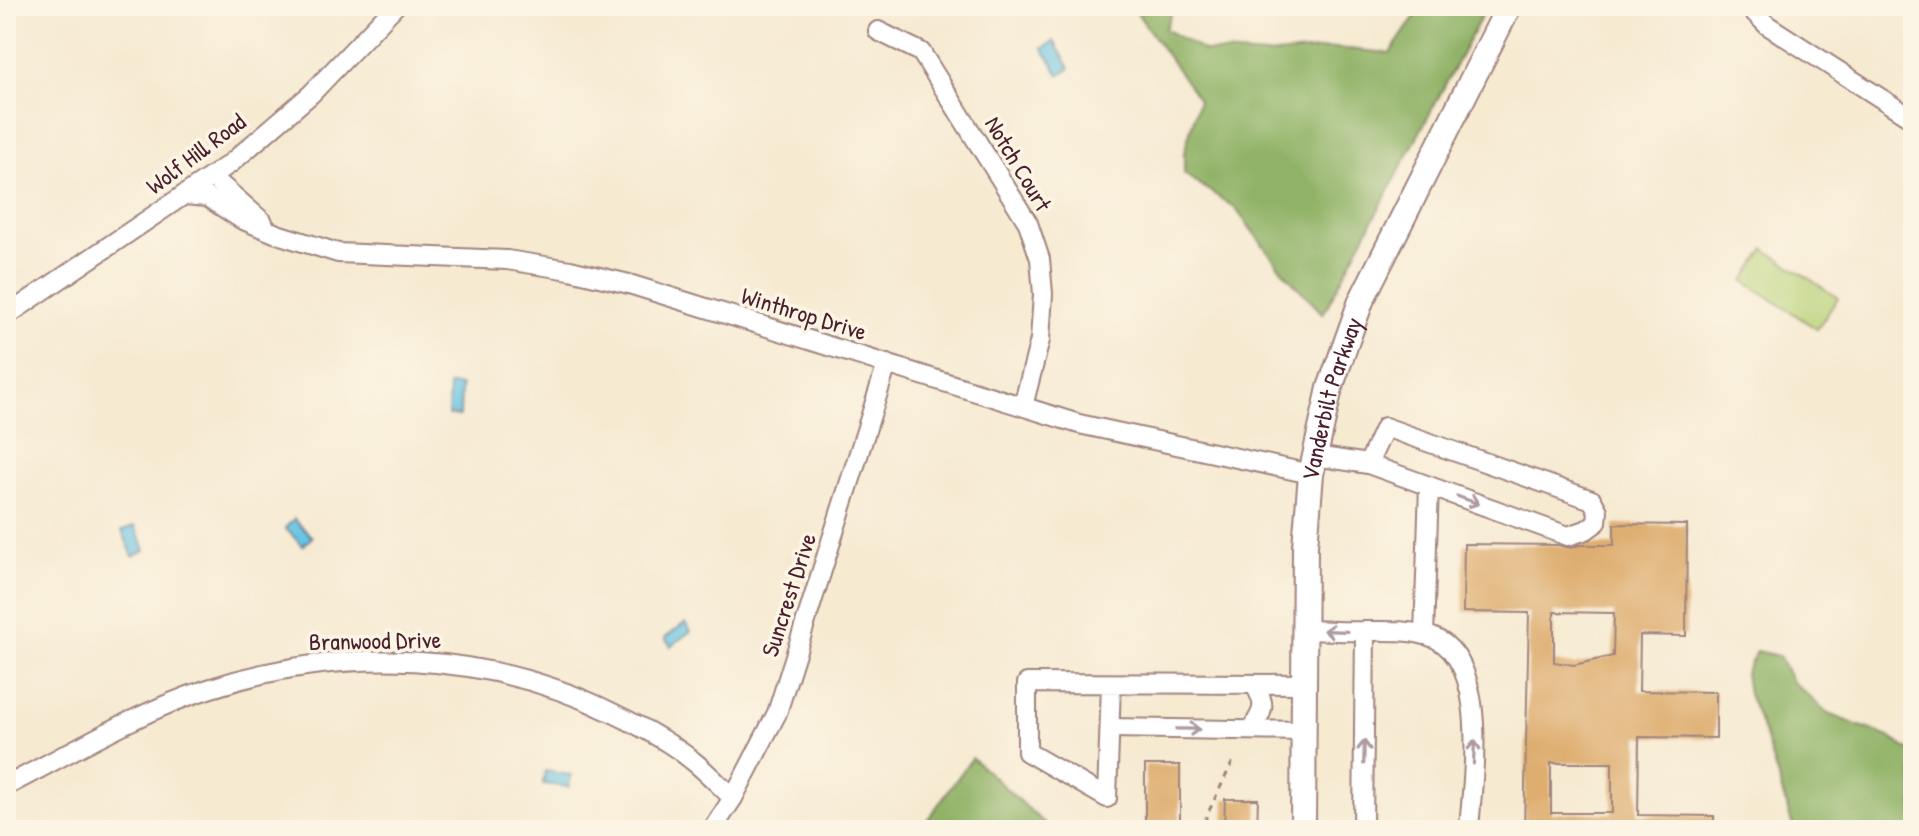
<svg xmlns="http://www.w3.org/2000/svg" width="1919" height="836" font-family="'Patrick Hand',sans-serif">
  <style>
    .green { fill: #b6d075; stroke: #807850; stroke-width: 2 }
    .forest { fill: #90b266; stroke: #6d6848; stroke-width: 2 }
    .water { fill: #65c2e3; stroke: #587087; stroke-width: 2 }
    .building { fill: #dead6f; fill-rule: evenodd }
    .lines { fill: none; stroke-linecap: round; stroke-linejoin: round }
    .minor-casing { stroke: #a0847e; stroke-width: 22 }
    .major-casing { stroke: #a0847e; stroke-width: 28 }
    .path { stroke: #a0847e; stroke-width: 3; stroke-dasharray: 6 6; stroke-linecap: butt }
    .minor { stroke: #fff; stroke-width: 18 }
    .major { stroke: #fff; stroke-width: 24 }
    .oneway { stroke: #ae9aa0 }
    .labels { text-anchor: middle; stroke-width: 7; stroke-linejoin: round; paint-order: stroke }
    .street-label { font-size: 24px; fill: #4a1f2b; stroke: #fcf5e5 }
  </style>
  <rect width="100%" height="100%" fill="#fcf5e5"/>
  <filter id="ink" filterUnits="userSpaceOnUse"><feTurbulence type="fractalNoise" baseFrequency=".0125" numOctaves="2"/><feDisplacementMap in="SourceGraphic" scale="16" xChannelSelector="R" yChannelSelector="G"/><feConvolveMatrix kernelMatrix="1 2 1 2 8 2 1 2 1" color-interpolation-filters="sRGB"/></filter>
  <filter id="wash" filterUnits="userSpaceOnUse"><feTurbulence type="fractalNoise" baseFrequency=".006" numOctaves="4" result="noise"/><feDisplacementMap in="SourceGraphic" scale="32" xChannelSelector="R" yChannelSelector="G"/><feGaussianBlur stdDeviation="1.8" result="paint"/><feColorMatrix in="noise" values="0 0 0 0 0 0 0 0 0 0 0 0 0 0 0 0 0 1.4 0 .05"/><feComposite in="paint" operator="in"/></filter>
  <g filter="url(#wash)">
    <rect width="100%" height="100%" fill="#f6ead1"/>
    <!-- green -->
    <path class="green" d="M1765,249L1838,298L1817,329L1744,281Z"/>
    <!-- forest -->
    <g class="forest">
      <path d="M1132,6H1174L1165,29L1204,51L1267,55L1336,48L1390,53L1422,6H1487L1323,314L1282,270L1235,208L1184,174V153L1199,100Z"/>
      <path d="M1757,651L1779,656L1792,681L1828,714L1889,737L1913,753V830H1794L1764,733L1748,694L1745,673Z"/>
      <path d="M972,758L1052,830H920Z"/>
    </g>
    <!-- water -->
    <g class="water">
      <path d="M1054,41L1070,68L1059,75L1043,48Z"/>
      <path d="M449,385L461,386L460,416L448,415Z"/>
      <path d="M294,519L312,537L303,546L285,528Z"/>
      <path d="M135,526L145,550L133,556L122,531Z"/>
      <path d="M685,623L691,631L671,646L665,638Z"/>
      <path d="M545,771L571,775L569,787L543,784Z"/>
    </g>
    <g id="blocks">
      <!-- building -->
      <g class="building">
        <path d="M1614,524L1687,525L1686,636L1640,635L1639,691L1716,692V738L1639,737L1638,815L1714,816V830H1524L1529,613L1463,612L1464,544L1557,545L1571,548L1579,545H1614ZM1554,612L1614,613L1613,656L1574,665L1554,662ZM1551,763H1612V813H1551Z"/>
        <path d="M1145,765H1180V830H1154V824H1145Z"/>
        <path d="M1225,799H1258L1257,830H1224Z"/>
      </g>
    </g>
  </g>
  <g filter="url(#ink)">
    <use href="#blocks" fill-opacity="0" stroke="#a0847e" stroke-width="2"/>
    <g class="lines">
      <defs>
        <g id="minor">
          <path d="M1748,6L1767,25L1913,119"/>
          <path d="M878,31L921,52L1028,223L1040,259L1043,294L1040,340L1023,406"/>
          <path d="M212,177L263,222"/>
          <path d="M184,195L207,197L241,219L277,234L338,253L507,260L570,270L629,284L1079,424L1311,474"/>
          <path d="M6,316L231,163L311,94L395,6"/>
          <path d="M1315,456L1368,464L1568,536L1586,530L1597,522L1598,511L1592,500L1385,427L1368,464"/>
          <path d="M1304,630C1325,630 1345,632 1366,631C1387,631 1406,630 1426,635C1493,653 1472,779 1469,830"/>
          <path d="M1424,635L1429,486"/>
          <path d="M1111,684L1107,798L1027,752V683L1304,684"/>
          <path d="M1110,728L1303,731"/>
          <path d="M1251,730C1264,710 1267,705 1254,684"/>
          <path d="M6,786C72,752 138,712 208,689C342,645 488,651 615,714C642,727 670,742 693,761C707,772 720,786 733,798"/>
          <path d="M712,830L733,798L777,713L887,364"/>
          <path d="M1363,830L1365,631"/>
        </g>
        <g id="major">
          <path id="s1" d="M1303,830L1305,546L1311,474L1330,388L1361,301L1509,6"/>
        </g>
      </defs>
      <!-- minor casing -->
      <use href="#minor" class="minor-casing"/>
      <!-- major casing -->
      <use href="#major" class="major-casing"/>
      <!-- path -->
      <path class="path" d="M1206,822V817L1233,761"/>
      <!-- minor -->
      <use href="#minor" class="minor"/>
      <!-- major -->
      <use href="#major" class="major"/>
    </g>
    <!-- one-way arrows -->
    <defs><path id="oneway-shaft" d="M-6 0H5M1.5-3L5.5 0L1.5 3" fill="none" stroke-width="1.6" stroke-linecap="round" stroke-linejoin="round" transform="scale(2)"/></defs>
    <g class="oneway">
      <use href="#oneway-shaft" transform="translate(1468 500) rotate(20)"/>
      <use href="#oneway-shaft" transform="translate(1335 631) rotate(-178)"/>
      <use href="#oneway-shaft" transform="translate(1188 729) rotate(1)"/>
      <use href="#oneway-shaft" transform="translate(1364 752) rotate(-89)"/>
      <use href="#oneway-shaft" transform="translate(1474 752) rotate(-87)"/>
    </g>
  </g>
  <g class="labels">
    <!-- street labels -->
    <g class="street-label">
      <text transform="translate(196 154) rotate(-37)" y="8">Wolf Hill Road</text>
      <text transform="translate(1018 164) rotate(59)" y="8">Notch Court</text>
      <text transform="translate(804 314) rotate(17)" y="8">Winthrop Drive</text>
      <text dy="8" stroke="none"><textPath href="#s1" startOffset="434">Vanderbilt Parkway</textPath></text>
      <text transform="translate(789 595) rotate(-72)" y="8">Suncrest Drive</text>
      <text transform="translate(375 641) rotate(-1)" y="8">Branwood Drive</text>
    </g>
  </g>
  <!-- margin -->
  <rect width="1919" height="836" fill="none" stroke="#fcf5e5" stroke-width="32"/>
</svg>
